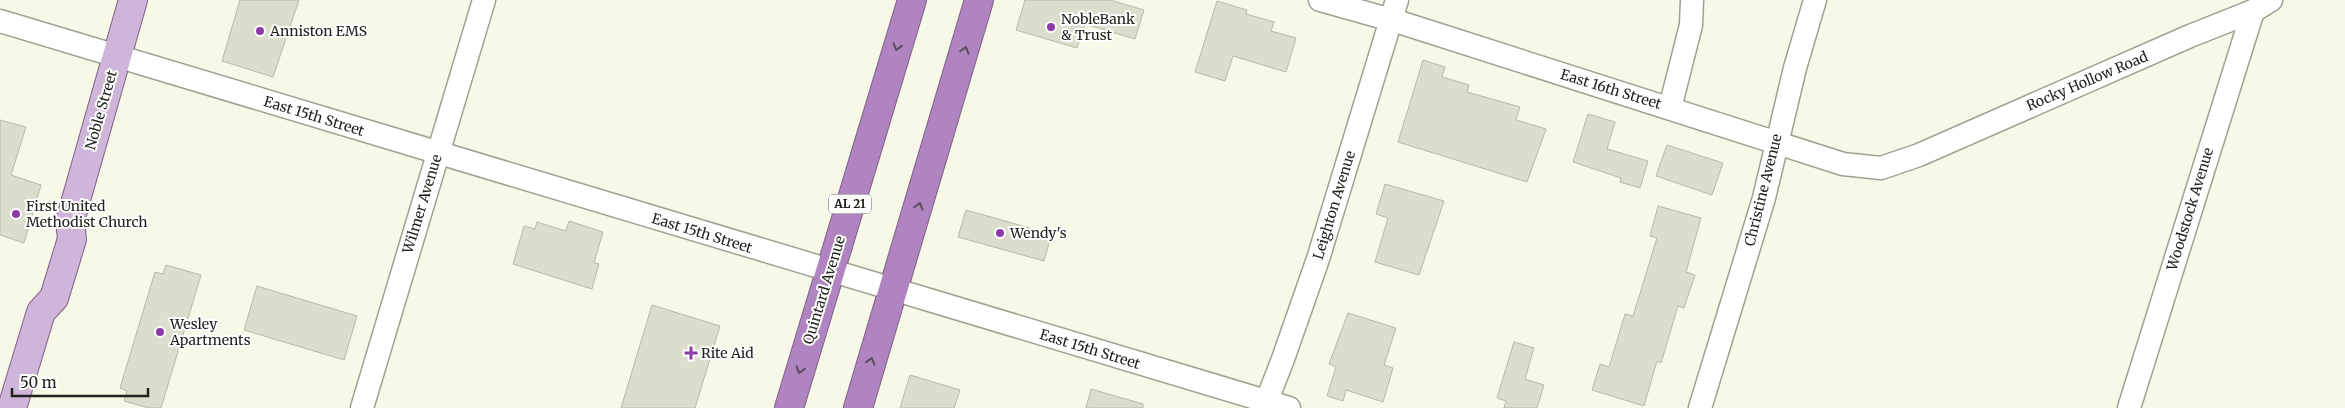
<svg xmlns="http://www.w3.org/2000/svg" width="2345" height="408" font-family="Merriweather,serif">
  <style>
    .building { fill: #ddddcd; stroke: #b7b8a8 }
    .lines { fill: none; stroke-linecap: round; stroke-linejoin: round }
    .minor-casing { stroke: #a0a191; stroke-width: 25 }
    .major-casing { stroke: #7e6288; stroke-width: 30 }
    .highway-casing { stroke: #7e6288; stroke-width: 30 }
    .minor { stroke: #fff; stroke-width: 22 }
    .major { stroke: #cfb5da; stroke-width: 28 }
    .highway { stroke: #af84c1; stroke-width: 28 }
    .oneway { stroke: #5a4a5f }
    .poi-dot { fill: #8c3aa9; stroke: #fff; stroke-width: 2 }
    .labels { text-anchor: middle; stroke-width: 4; stroke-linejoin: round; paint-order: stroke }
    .shield { fill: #fff; stroke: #646561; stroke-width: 1 }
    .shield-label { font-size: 12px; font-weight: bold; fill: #22231d }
    .poi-label { font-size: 14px; fill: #22231d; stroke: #fff; text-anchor: start }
    .street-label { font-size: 14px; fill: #22231d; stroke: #fff }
  </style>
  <rect width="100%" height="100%" fill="#f7f8e7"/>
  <!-- building -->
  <g class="building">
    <path d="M240,0H299L273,77L222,61Z"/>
    <path d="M1025,0H1110L1144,10L1135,39L1085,24L1077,48L1016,30Z"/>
    <path d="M1217,1L1247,10L1246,14L1274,22L1271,31L1296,38L1286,72L1233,56L1225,81L1195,72Z"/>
    <path d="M1423,60L1445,67L1442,77L1469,85L1467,92L1520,107L1516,120L1546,129L1527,182L1398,142Z"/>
    <path d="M1588,114L1615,122L1607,149L1648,161L1640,188L1620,182L1621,178L1573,162Z"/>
    <path d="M0,120L26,127L11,175L41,185L24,243L0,235Z"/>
    <path d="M1667,145L1723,163L1712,195L1656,176Z"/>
    <path d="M1385,184L1444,201L1419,275L1375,262L1388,218L1376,214Z"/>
    <path d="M1658,206L1701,218L1686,272L1695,275L1684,308L1678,306L1661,363L1657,361L1644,406L1592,390L1600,364L1609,367L1625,314L1633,316L1657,238L1650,236Z"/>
    <path d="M966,210L1030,228L1029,231L1051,236L1044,261L958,237Z"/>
    <path d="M569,221L603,232L594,263L599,264L592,289L513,264L524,226L535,229L537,222L566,231Z"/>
    <path d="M166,265L201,275L161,408H149L124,401L127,391L120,388L155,272L163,274Z"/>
    <path d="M257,286L357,316L344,360L244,330Z"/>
    <path d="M652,305L720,326L695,408H621Z"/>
    <path d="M1348,313L1396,328L1384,365L1393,368L1383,402L1346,390L1343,401L1327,396L1336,367L1329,364Z"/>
    <path d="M1514,342L1534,348L1525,379L1544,385L1537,408H1504L1506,401L1497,398Z"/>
    <path d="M910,375L960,390L954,408H900Z"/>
    <path d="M1091,389L1143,404V408H1086Z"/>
  </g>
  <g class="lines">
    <defs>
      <g id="minor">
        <path d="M1320,0L1402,23L1843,164L1881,168L1919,155L2190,36L2253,11L2271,0"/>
        <path d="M0,21L1289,408"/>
        <path d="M1670,108L1691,25L1692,0"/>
        <path d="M362,408L484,0"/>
        <path d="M1264,408L1283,359L1318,259L1397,0"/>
        <path d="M1700,408L1764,198L1795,68L1815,0"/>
        <path d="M2129,408L2253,11"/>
      </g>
      <path id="major" d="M12,408L41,312L54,298L72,239L70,221L133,0"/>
      <g id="highway">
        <path d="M789,408L912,0"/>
        <path d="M858,408L979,0"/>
      </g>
    </defs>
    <!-- minor casing -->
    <use href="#minor" class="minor-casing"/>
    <!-- major casing -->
    <use href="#major" class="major-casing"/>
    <!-- highway casing -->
    <use href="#highway" class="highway-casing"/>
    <!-- minor -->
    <use href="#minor" class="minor"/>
    <!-- major -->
    <use href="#major" class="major"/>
    <!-- highway -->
    <use href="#highway" class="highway"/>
  </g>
  <!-- one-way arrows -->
  <defs><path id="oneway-chevron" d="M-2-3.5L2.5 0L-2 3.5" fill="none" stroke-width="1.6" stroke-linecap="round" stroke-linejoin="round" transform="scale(1.25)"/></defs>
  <g class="oneway">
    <use href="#oneway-chevron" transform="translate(897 47) rotate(107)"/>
    <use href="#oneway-chevron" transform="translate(965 50) rotate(-74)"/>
    <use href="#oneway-chevron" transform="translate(919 206) rotate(-74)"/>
    <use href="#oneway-chevron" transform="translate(871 361) rotate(-73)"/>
    <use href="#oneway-chevron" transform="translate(800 370) rotate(107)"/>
  </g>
  <!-- markers -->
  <g class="poi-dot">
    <circle cx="1051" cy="27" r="5"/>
    <circle cx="260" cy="31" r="5"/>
    <circle cx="16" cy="214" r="5"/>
    <circle cx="1000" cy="233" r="5"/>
    <circle cx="160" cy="332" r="5"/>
    <path d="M688.5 345.5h5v5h5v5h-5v5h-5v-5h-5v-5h5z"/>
  </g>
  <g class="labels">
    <!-- shield labels -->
    <rect class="shield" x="829" y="194.5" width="42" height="19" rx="4"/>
    <g class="shield-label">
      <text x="850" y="208">AL 21</text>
    </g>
    <!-- poi labels -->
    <g class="poi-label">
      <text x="1061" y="24">NobleBank<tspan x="1061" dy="16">&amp; Trust</tspan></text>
      <text x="270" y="36">Anniston EMS</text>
      <text x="26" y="211">First United<tspan x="26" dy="16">Methodist Church</tspan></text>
      <text x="1010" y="238">Wendy's</text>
      <text x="170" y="329">Wesley<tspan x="170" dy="16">Apartments</tspan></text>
      <text x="701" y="358">Rite Aid</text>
    </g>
    <!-- street labels -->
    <g class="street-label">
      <text transform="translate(2087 81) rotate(-23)" y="5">Rocky Hollow Road</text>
      <text transform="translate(1611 89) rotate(17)" y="5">East 16th Street</text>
      <text transform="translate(101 110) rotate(-74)" y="5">Noble Street</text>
      <text transform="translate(314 116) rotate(17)" y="5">East 15th Street</text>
      <text transform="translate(1763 190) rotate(-76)" y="5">Christine Avenue</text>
      <text transform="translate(422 204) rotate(-73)" y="5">Wilmer Avenue</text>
      <text transform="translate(1334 205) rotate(-73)" y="5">Leighton Avenue</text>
      <text transform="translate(2190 209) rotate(-73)" y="5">Woodstock Avenue</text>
      <text transform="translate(702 233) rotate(17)" y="5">East 15th Street</text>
      <text transform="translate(824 290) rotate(-73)" y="5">Quintard Avenue</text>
      <text transform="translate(1090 349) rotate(17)" y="5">East 15th Street</text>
    </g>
  </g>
  <!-- scale -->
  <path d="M12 388v8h136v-8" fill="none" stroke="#22231d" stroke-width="2.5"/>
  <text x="20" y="388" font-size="15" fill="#22231d" stroke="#ffffff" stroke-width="4" paint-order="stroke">50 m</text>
</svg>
